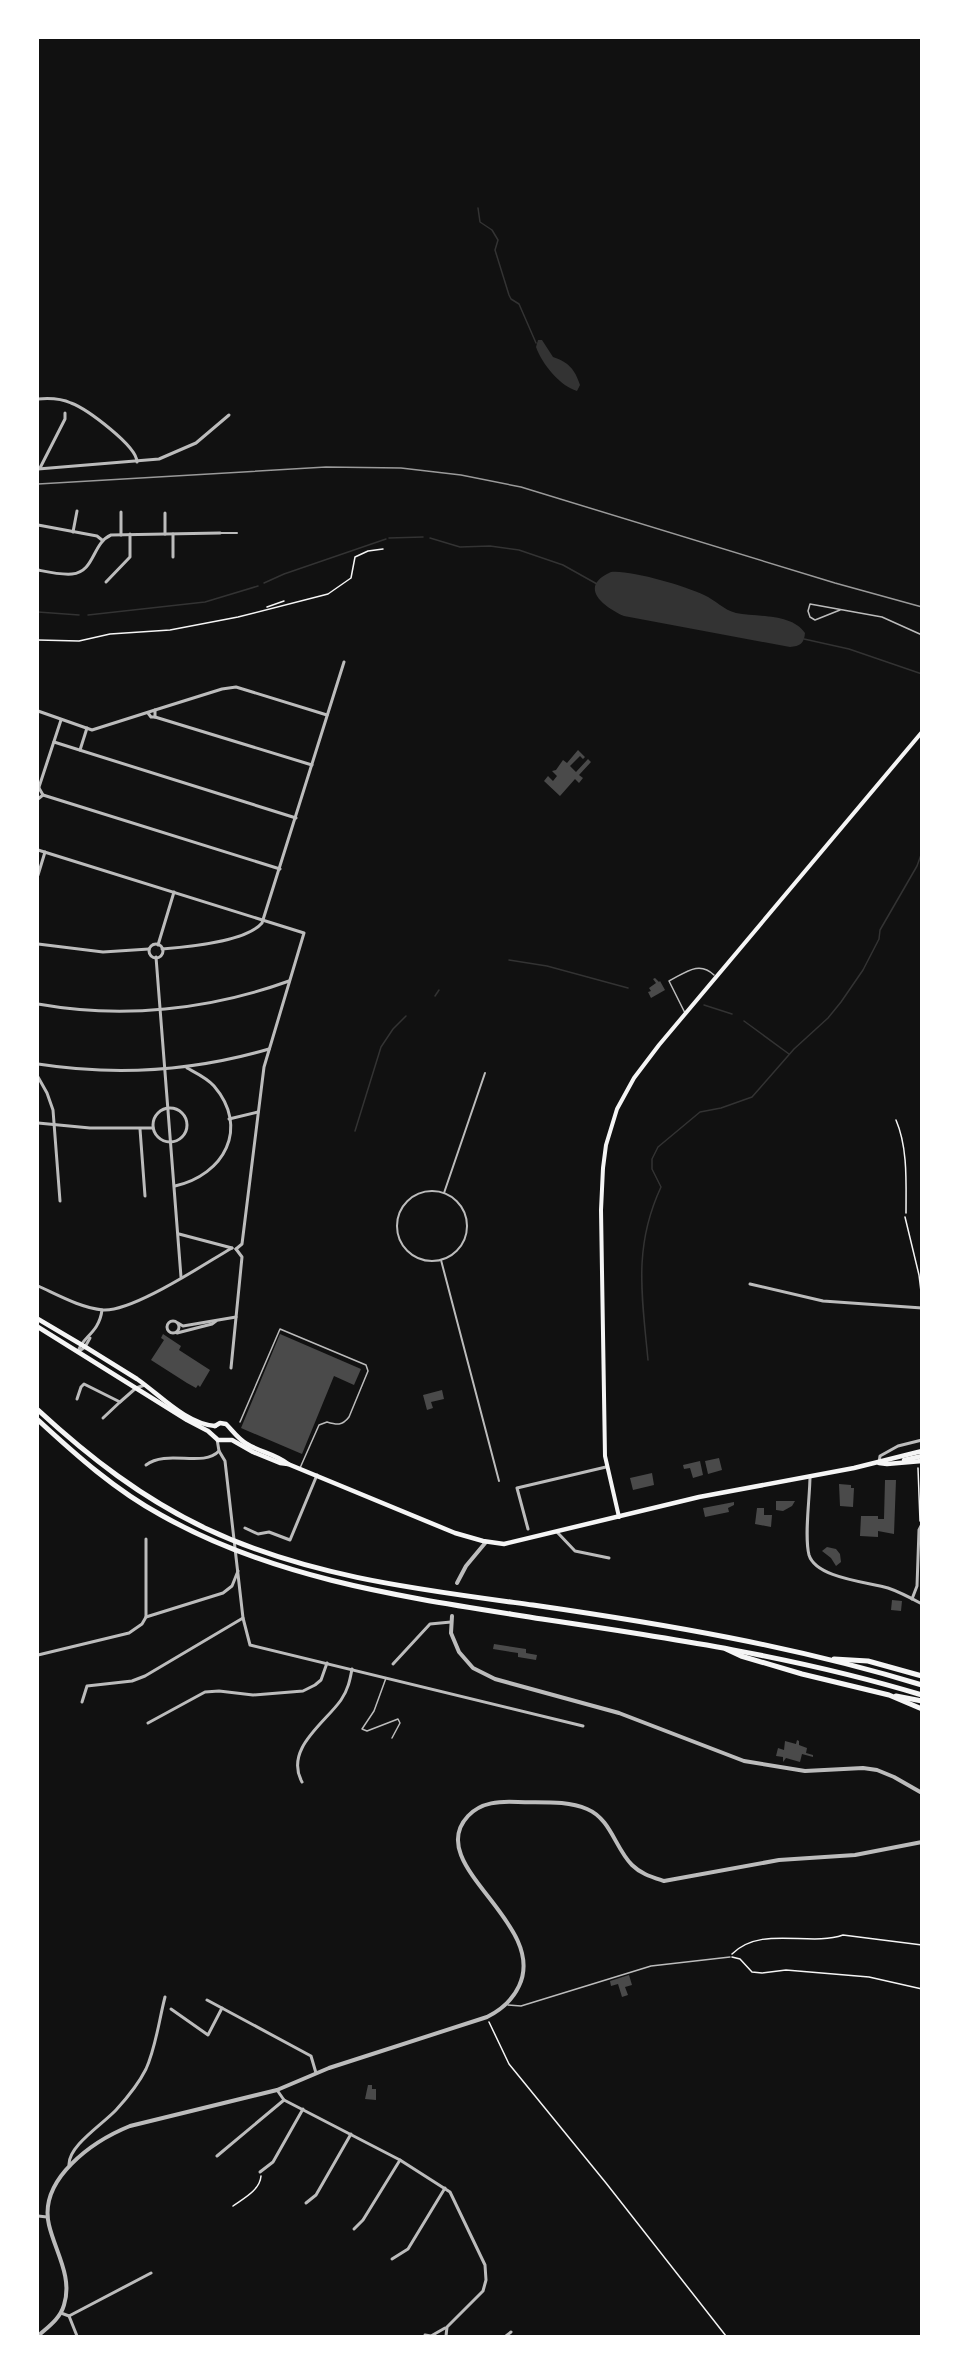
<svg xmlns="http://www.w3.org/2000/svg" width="959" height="2374" font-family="'Fira Sans Condensed',sans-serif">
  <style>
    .water { fill: #333 }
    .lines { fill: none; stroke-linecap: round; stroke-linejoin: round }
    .stream { stroke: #333; stroke-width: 1.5 }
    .building { fill: #4a4a4a }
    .path { stroke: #f5f5f5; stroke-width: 1.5 }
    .service { stroke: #bcbcbc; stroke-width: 1.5 }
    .pedestrian { stroke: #bcbcbc; stroke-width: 2 }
    .minor { stroke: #bcbcbc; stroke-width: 3 }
    .tertiary { stroke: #bcbcbc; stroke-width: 4 }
    .secondary { stroke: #f5f5f5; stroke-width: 4 }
    .primary { stroke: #f5f5f5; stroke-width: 4.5 }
    .motorway { stroke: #f5f5f5; stroke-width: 5 }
    .rail { stroke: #9a9a9a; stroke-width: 1.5 }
  </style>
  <rect width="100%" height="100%" fill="#111"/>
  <!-- water -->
  <g class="water">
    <path d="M538,340H542L553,357C568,362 575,369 580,385L577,391C560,386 542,364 536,347Z"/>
    <path d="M611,572C631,570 685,586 704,595C715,600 724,610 736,613C756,617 792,613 805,633C804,644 800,646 790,647L624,616C604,607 577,587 611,572Z"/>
  </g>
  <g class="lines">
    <!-- stream -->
    <g class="stream">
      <path d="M478,208L480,222L492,230L498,240L495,250L509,295L511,299L519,304L536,343"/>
      <path d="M389,538L423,537"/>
      <path d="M430,538L460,547L490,546L519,550L563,565L597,584"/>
      <path d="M264,583L284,574L386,539"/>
      <path d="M38,612L79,615"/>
      <path d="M88,615L205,602L258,586"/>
      <path d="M804,639L849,649L922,674"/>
      <path d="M509,960L547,966L628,988"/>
      <path d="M435,996L439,990"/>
      <path d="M704,1005L732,1014"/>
      <path d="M744,1021L789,1054"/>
      <path d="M355,1131L381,1047L393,1029L406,1016"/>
      <path d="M648,1360C642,1296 633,1247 661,1187L652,1169V1159L658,1147L700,1112L721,1108L752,1097L794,1049L828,1018L841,1002L863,970L879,939L880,930L917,866L922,852"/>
    </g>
  </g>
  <!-- building -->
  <g class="building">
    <path d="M578,750L585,757L583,759L580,756L570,766L576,772L588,759L591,762L579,775L583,778L579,783L575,779L560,796L544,781L548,776L553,781L557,776L552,771L556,770L563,760L567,763Z"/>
    <path d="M655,978L659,982L660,981L665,990L651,998L648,992L651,991L649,988L656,983L653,979Z"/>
    <path d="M163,1334L181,1346L179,1350L210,1370L200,1387L198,1385L196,1388L187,1383L151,1360L164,1340L161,1338Z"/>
    <path d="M280,1334L361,1369L354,1385L334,1376L302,1454L241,1428Z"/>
    <path d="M442,1390L444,1399L431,1402L433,1408L427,1410L423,1395Z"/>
    <path d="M719,1458L722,1470L708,1474L705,1461Z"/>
    <path d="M700,1461L703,1475L693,1478L690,1468L684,1469L683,1465Z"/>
    <path d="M652,1473L654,1485L633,1490L630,1478Z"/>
    <path d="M885,1480H896L894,1534L878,1531V1537L860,1536L861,1516H878V1519H884Z"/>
    <path d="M839,1484L851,1485V1488H854L853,1507L840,1506Z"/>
    <path d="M776,1501H795L792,1506L783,1511L776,1510Z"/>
    <path d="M734,1502V1505L728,1508L729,1512L705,1517L703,1508Z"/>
    <path d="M757,1508H764V1515H772L771,1527L755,1524Z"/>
    <path d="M827,1547L836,1549L840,1554L841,1562L836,1566L831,1558L822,1551Z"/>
    <path d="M892,1600L902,1601L901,1611L891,1610Z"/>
    <path d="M494,1644L526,1649V1653L537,1655L536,1660L518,1657V1653L493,1649Z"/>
    <path d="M797,1740L799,1741V1745L807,1748L806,1753L813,1755V1757L802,1754L800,1762L786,1758L783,1762V1757L776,1756L778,1748L784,1750L785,1741L796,1744Z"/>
    <path d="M629,1975L632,1985L625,1987L628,1995L622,1997L618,1984L611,1986L610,1981Z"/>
    <path d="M368,2085H372V2089H376V2100L365,2099Z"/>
  </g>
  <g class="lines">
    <!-- path -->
    <g class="path">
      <path d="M267,607L284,601"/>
      <path d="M38,640L79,641L110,634L170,630L238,617L328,594L351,578L355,557L368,551L383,549"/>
      <path d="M896,1120C908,1148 906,1183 906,1213"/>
      <path d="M905,1217L919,1275L922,1300"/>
      <path d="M918,1468L920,1521"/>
      <path d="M732,1954C761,1925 809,1947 843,1935L922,1945"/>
      <path d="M732,1957L740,1959L752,1972L762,1973L786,1970L869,1977L922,1989"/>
      <path d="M489,2022L509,2064L606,2183L726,2336"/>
      <path d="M233,2206C244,2198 260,2190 261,2176"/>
    </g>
    <!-- service -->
    <g class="service">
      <path d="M840,610L815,620L810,617L808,611L810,604L882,617L922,635"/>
      <path d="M685,1013L669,981C685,973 699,960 714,975"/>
      <path d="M240,1422L280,1329L366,1365L368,1371L349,1417C342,1426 337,1425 327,1422L319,1425L300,1468"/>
      <path d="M386,1678L374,1711L362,1729L367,1731L398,1719L400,1723L392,1738"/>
      <path d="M508,2005L521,2006L651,1966L730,1957"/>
    </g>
    <!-- pedestrian -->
    <g class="pedestrian">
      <path d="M220,533H237"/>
      <circle cx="432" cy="1226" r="35"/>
      <path d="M444,1193L485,1073"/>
      <path d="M441,1260L499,1481"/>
    </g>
    <!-- minor -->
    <g class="minor">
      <path d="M38,399C49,398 60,398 71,403C87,409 137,446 137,462"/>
      <path d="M40,468L65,419V413"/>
      <path d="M38,469L159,459L196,443L229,415"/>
      <path d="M121,512V535"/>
      <path d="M165,513V534"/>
      <path d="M38,525L97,536L102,540"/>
      <path d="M73,532L77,511"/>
      <path d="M173,557V534"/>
      <path d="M38,570C48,572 61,575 72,574C95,572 92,543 111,535L220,533"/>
      <path d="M106,582L130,557V534"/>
      <path d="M155,710L222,689L236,687L327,715"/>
      <path d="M38,711L92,730L155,710V717"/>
      <path d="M148,713L151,717H155L312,765"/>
      <path d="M54,742L296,818"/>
      <path d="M80,750L87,728"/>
      <path d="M39,787L61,720"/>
      <path d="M43,795L280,869"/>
      <path d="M38,799L43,795L39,788"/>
      <path d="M38,850L304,933L264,1067L242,1244L236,1249"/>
      <path d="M38,875L45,852"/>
      <path d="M38,944L103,952L149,949"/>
      <circle cx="156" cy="951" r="7"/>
      <path d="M158,945L174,892"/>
      <path d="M162,949C187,947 246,942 262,923L344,662"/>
      <path d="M156,957L181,1277"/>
      <path d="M38,1004C122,1019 209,1010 289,981"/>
      <path d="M38,1064C115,1076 194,1071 269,1049"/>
      <path d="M38,1077L47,1093L53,1110L60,1201"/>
      <circle cx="170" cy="1125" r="17"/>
      <path d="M229,1119L258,1112"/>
      <path d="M38,1123L90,1128H153"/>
      <path d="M140,1129L145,1196"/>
      <path d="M175,1186C224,1175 250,1128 214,1086C207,1078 196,1073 187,1068"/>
      <path d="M179,1234L232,1248"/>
      <path d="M750,1284L823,1301L922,1308"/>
      <path d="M38,1286C58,1295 81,1308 103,1310C133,1312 204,1264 232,1248"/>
      <circle cx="173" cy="1327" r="6"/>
      <path d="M178,1323L183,1326L236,1317"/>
      <path d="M177,1333L212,1324L216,1321"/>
      <path d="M78,1352C81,1337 99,1334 102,1310"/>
      <path d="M78,1352L85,1347L90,1338"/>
      <path d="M231,1368L242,1257L236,1249"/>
      <path d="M77,1399L81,1387L84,1384L120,1402L136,1388L145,1385"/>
      <path d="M103,1418L120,1402"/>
      <path d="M217,1439L219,1451L225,1461L243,1618L250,1645L583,1726"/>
      <path d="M879,1463L880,1456L898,1446L922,1440"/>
      <path d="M146,1465C167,1449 203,1468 219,1451"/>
      <path d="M810,1476C810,1497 804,1536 809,1555C816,1578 867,1582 888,1588C900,1592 911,1598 922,1604"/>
      <path d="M245,1528L258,1534L269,1532L290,1540L317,1475"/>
      <path d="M528,1529L517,1488L606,1467"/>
      <path d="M557,1532L575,1551L609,1558"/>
      <path d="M912,1599L917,1586L919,1530L922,1524"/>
      <path d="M146,1617V1539"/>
      <path d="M38,1655L129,1633L142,1624L146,1617L223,1593L232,1586L238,1571"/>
      <path d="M393,1664L430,1624L451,1622"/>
      <path d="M82,1702L87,1686L132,1681L145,1676L243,1618"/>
      <path d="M148,1723L205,1692L219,1691L253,1695L303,1691L315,1685L321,1680L327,1663"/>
      <path d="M302,1782C284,1749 325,1723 341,1700C348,1690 350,1680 352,1669"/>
      <path d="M207,2000L311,2056L316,2073"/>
      <path d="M171,2009L208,2035L222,2008"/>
      <path d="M277,2090L284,2100L400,2160L450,2192L485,2265L486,2280L483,2291L447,2327L446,2336"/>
      <path d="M217,2156L284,2100"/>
      <path d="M69,2165C68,2146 103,2124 116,2110C127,2098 139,2083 146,2069C156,2047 159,2020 165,1997"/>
      <path d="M260,2172L273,2162L303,2109"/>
      <path d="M306,2203L316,2195L351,2134"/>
      <path d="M38,2216L47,2217"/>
      <path d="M354,2229L363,2220L400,2160"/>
      <path d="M392,2259L408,2249L445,2188"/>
      <path d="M61,2313L69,2316L151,2273"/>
      <path d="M69,2316L77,2336"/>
      <path d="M425,2335L431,2336L445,2328"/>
      <path d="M506,2336L511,2332"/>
    </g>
    <!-- tertiary -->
    <g class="tertiary">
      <path d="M457,1583L466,1566L486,1542"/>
      <path d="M452,1616L451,1633L459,1652L473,1668L495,1679L619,1713L744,1761L805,1771L863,1768L877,1770L894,1777L922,1793"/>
      <path d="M38,2336C48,2327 60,2319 64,2305C73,2277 55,2251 49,2225C38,2179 93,2141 130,2126L277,2090L329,2068L487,2017C501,2010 512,2001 519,1986C549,1923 422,1865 468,1816C481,1802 500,1801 518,1802C540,1803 566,1800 587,1809C611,1819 615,1848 632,1865C641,1874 652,1877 664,1881L779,1860L855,1855L922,1842"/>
    </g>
    <!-- secondary -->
    <path class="secondary" d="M619,1517L605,1456L601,1210L603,1168L606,1145L617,1109L634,1078L659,1045L922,732"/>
    <!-- primary -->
    <g class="primary">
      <path d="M38,1319C71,1338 104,1358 137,1379C159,1394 186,1424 215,1426"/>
      <path d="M38,1327L187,1420L208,1431L218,1440H232L253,1452L280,1463L288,1464"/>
      <path d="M215,1426L220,1423L226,1424C233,1431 238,1439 247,1444C260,1452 276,1454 288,1464L455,1533L483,1541L504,1544L699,1497L854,1468L922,1451"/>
      <path d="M904,1460L922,1456"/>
      <path d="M879,1463L887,1464L922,1461"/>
    </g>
    <!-- motorway -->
    <g class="motorway">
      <path d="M38,1410C89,1457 143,1499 207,1529C309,1577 422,1590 533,1605C664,1624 794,1646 922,1685"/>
      <path d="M38,1420C76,1455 115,1490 161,1515C278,1581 411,1598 542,1619C670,1638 797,1657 922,1695"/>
      <path d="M726,1649L741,1656L802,1674L889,1695L922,1709"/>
      <path d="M834,1659L868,1661L922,1676"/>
      <path d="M896,1696L922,1701"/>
    </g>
    <!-- rail -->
    <path class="rail" d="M38,484L326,467L401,468L461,475L521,487L835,583L922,607"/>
  </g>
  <!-- border -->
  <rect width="959" height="2374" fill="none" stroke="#ffffff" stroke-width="78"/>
</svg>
